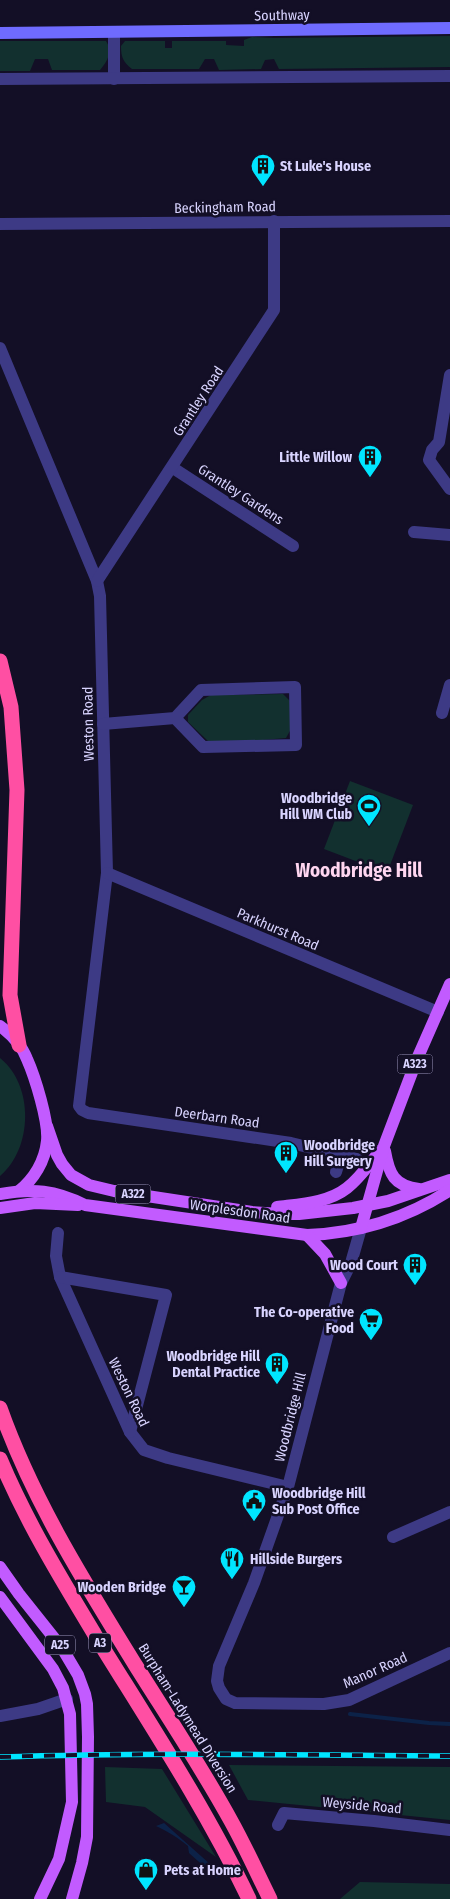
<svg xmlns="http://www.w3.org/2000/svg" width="450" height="1899" font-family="'Fira Sans Condensed',sans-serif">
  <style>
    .green { fill: #12302f }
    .water { fill: #0c2248 }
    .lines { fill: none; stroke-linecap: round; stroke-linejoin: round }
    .stream { stroke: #0c2248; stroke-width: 4 }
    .street { stroke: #3d3a85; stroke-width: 12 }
    .secondary { stroke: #6f6bff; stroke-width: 12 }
    .primary { stroke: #c25bff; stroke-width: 12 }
    .highway { stroke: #ff4fa3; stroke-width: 15 }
    .rail-casing { stroke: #00e5ff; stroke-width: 5.5 }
    .rail { stroke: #130f26; stroke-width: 4; stroke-dasharray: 11; stroke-linecap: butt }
    .labels { text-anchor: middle; stroke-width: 5; stroke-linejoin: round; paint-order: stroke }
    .shield { fill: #130f26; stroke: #9e99be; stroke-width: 1 }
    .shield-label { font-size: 12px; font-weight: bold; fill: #d9d4ff }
    .street-label { font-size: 14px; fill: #d9d4ff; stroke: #130f26 }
    .poi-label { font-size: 14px; font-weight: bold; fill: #d9d4ff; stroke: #130f26; text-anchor: end }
    .district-label { font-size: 19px; font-weight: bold; fill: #ffd6f0; stroke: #130f26 }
  </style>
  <rect width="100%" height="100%" fill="#130f26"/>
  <!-- green -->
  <g class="green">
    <path d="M450,36V67L279,69L274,59L265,60L261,69L219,70L214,59H205L199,69H132C123,62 121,57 121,46L125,41H165V48H172V41H226V45L244,46V40L252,37L274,38Z"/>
    <path d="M0,41H106C113,51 108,61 100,70H52L48,59H35L30,71H0Z"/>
    <path d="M283,694L290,701L291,729L286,738L215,744L208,741L188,722V715L202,700L211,695Z"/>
    <path d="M350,781L413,805L387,873L324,849Z"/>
    <path d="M0,1058C34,1085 33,1148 0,1176Z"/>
    <path d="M229,1765L450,1767V1820L248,1800Z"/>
    <path d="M105,1767L162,1769L216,1857L145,1807L106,1802Z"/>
    <path d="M360,1882L450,1884V1899H340Z"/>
  </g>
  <!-- water -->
  <path class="water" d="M164,1823L220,1873L217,1878L189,1853L188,1846C177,1837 167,1831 156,1826Z"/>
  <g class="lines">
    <!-- stream -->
    <path class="stream" d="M350,1714L429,1723L450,1724"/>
    <!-- street -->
    <g class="street">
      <path d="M114,32V79"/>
      <path d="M0,79L450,76"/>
      <path d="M0,224L450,221"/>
      <path d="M0,348L97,581L100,596L107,873L79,1106L82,1110L88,1113L291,1143L357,1159"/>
      <path d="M450,375L439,442L432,450L429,460L450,489"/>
      <path d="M173,468L293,546"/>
      <path d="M414,532L450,535"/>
      <path d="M97,581L274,310V221"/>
      <path d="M442,713L450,685"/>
      <path d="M103,724L175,718L201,690L295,687L296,745L203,747L175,718"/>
      <path d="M107,873L438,1012"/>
      <path d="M336,1172L341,1155"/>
      <path d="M361,1228L351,1263L341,1283L288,1487L254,1583L219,1666L217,1681L219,1688L226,1699L235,1703L324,1704L349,1700L450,1653"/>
      <path d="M58,1233L56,1256L60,1277L130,1432L144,1450L168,1458L288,1487"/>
      <path d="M60,1277L166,1295L130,1432"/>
      <path d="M393,1537L450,1512"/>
      <path d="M0,1716L38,1709L67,1699"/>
      <path d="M278,1825L284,1813L374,1821L450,1830"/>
    </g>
    <!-- secondary -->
    <path class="secondary" d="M0,33L450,28"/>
    <!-- primary -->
    <g class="primary">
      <path d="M0,1026C11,1034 22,1046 27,1059C35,1077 49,1122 47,1141C45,1161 34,1179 19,1191"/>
      <path d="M47,1126L57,1155L62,1164L71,1175L89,1185L114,1191L252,1212L280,1214H299L353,1208L388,1201L450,1180"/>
      <path d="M385,1151C389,1174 394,1186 419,1189"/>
      <path d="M0,1194C33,1188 55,1190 85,1205L307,1235C359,1233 407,1218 450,1190"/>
      <path d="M277,1207C300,1204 328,1203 347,1188C360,1178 370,1163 381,1150"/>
      <path d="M0,1208L35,1203L78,1205"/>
      <path d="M361,1228L384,1146L417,1059L450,984"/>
      <path d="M307,1235L325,1254L341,1283"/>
      <path d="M0,1567L19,1594L62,1648L78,1675L85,1694L87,1704L88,1737L87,1837L82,1863L72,1899"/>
      <path d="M0,1597L53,1669L63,1688L70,1714L72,1802L59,1859L40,1899"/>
    </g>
    <!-- highway -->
    <g class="highway">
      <path d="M0,661L11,707L17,790L10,995L19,1045"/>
      <path d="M0,1408C33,1501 85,1583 136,1666C168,1717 202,1768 231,1821C245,1846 257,1873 270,1899"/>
      <path d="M0,1459C26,1521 60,1577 95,1635C148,1721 205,1807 249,1899"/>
    </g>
    <defs>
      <path id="rail" d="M0,1757C150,1752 300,1755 450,1756"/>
    </defs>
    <!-- rail casing -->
    <use href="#rail" class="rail-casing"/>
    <!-- rail -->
    <use href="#rail" class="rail"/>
  </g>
  <!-- icons -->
  <defs>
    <symbol id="building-pin" viewBox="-11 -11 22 30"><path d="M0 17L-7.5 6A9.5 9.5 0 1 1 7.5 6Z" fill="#00e5ff" stroke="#130f26"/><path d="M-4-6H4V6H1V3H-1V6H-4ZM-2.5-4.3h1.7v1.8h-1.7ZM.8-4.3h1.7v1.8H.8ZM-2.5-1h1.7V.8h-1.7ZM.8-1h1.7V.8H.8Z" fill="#111"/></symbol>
    <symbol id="stadium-pin" viewBox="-11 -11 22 30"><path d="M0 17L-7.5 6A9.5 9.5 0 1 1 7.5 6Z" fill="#00e5ff" stroke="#130f26"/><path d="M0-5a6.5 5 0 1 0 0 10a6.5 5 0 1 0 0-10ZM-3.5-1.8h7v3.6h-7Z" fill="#111"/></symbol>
    <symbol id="supermarket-pin" viewBox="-11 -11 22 30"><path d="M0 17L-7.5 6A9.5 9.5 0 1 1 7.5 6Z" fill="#00e5ff" stroke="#130f26"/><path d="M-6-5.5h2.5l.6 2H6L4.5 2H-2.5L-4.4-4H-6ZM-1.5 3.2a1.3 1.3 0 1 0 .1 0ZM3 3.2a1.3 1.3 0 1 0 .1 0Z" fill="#111"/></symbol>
    <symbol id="civic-pin" viewBox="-11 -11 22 30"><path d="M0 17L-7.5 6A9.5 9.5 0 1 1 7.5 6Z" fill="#00e5ff" stroke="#130f26"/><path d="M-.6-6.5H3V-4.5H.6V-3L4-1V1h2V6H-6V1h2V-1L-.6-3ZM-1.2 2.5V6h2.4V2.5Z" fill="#111"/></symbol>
    <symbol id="restaurant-pin" viewBox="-11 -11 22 30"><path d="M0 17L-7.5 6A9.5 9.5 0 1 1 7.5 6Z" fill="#00e5ff" stroke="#130f26"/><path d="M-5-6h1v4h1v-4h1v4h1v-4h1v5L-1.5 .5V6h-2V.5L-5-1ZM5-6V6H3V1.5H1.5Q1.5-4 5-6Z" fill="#111"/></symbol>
    <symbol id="bar-pin" viewBox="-11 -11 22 30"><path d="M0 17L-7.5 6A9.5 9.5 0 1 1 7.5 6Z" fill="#00e5ff" stroke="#130f26"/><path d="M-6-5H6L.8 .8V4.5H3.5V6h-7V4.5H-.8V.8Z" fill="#111"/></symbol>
    <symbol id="shop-pin" viewBox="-11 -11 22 30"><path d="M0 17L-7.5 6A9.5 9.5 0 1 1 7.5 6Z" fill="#00e5ff" stroke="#130f26"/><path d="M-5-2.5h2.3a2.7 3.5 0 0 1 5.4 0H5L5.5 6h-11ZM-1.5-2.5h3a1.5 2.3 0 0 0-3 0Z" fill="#111"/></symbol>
  </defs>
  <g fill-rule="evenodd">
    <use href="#building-pin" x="249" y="152" width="28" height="38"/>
    <use href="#building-pin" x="356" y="443" width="28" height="38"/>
    <use href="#stadium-pin" x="355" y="792" width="28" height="38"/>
    <use href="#building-pin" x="272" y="1139" width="28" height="38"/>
    <use href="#building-pin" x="401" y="1251" width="28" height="38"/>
    <use href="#supermarket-pin" x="357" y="1306" width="28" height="38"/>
    <use href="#building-pin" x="263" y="1350" width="28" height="38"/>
    <use href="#civic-pin" x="240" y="1487" width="28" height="38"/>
    <use href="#restaurant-pin" x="218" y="1545" width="28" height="38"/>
    <use href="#bar-pin" x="170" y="1573" width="28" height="38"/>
    <use href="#shop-pin" x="132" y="1856" width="28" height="38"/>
  </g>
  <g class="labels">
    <!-- shield labels -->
    <g class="shield">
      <rect x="397.5" y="1054.5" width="35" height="19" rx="4"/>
      <rect x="115.5" y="1184.5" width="35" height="19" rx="4"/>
      <rect x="89" y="1633.5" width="22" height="19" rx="4"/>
      <rect x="45" y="1635.5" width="30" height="19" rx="4"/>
    </g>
    <g class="shield-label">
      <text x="415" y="1068">A323</text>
      <text x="133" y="1198">A322</text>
      <text x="100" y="1647">A3</text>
      <text x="60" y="1649">A25</text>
    </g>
    <!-- street labels -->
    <g class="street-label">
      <text transform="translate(282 15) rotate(-1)" y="5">Southway</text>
      <text transform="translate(225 207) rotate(-1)" y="5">Beckingham Road</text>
      <text transform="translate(198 401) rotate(-57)" y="5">Grantley Road</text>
      <text transform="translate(241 494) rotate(33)" y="5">Grantley Gardens</text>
      <text transform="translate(88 724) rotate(-91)" y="5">Weston Road</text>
      <text transform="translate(278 929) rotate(23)" y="5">Parkhurst Road</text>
      <text transform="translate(217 1117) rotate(8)" y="5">Deerbarn Road</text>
      <text transform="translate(240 1211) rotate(8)" y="5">Worplesdon Road</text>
      <text transform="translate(129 1392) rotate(64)" y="5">Weston Road</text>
      <text transform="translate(290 1417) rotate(-76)" y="5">Woodbridge Hill</text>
      <text transform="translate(375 1670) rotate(-24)" y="5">Manor Road</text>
      <text transform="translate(188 1718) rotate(58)" y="5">Burpham-Ladymead Diversion</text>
      <text transform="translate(362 1805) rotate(5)" y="5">Weyside Road</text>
    </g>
    <!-- poi labels -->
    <g class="poi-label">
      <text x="280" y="171" text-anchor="start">St Luke's House</text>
      <text x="352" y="462">Little Willow</text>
      <text x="352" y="803">Woodbridge<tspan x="352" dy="16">Hill WM Club</tspan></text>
      <text x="304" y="1150" text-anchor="start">Woodbridge<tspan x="304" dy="16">Hill Surgery</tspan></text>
      <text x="398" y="1270">Wood Court</text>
      <text x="354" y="1317">The Co-operative<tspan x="354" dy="16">Food</tspan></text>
      <text x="260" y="1361">Woodbridge Hill<tspan x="260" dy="16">Dental Practice</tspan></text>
      <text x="272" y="1498" text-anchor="start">Woodbridge Hill<tspan x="272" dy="16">Sub Post Office</tspan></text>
      <text x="250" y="1564" text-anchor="start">Hillside Burgers</text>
      <text x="166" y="1592">Wooden Bridge</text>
      <text x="164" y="1875" text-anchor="start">Pets at Home</text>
    </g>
    <!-- district labels -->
    <g class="district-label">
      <text x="359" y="877">Woodbridge Hill</text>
    </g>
  </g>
</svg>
